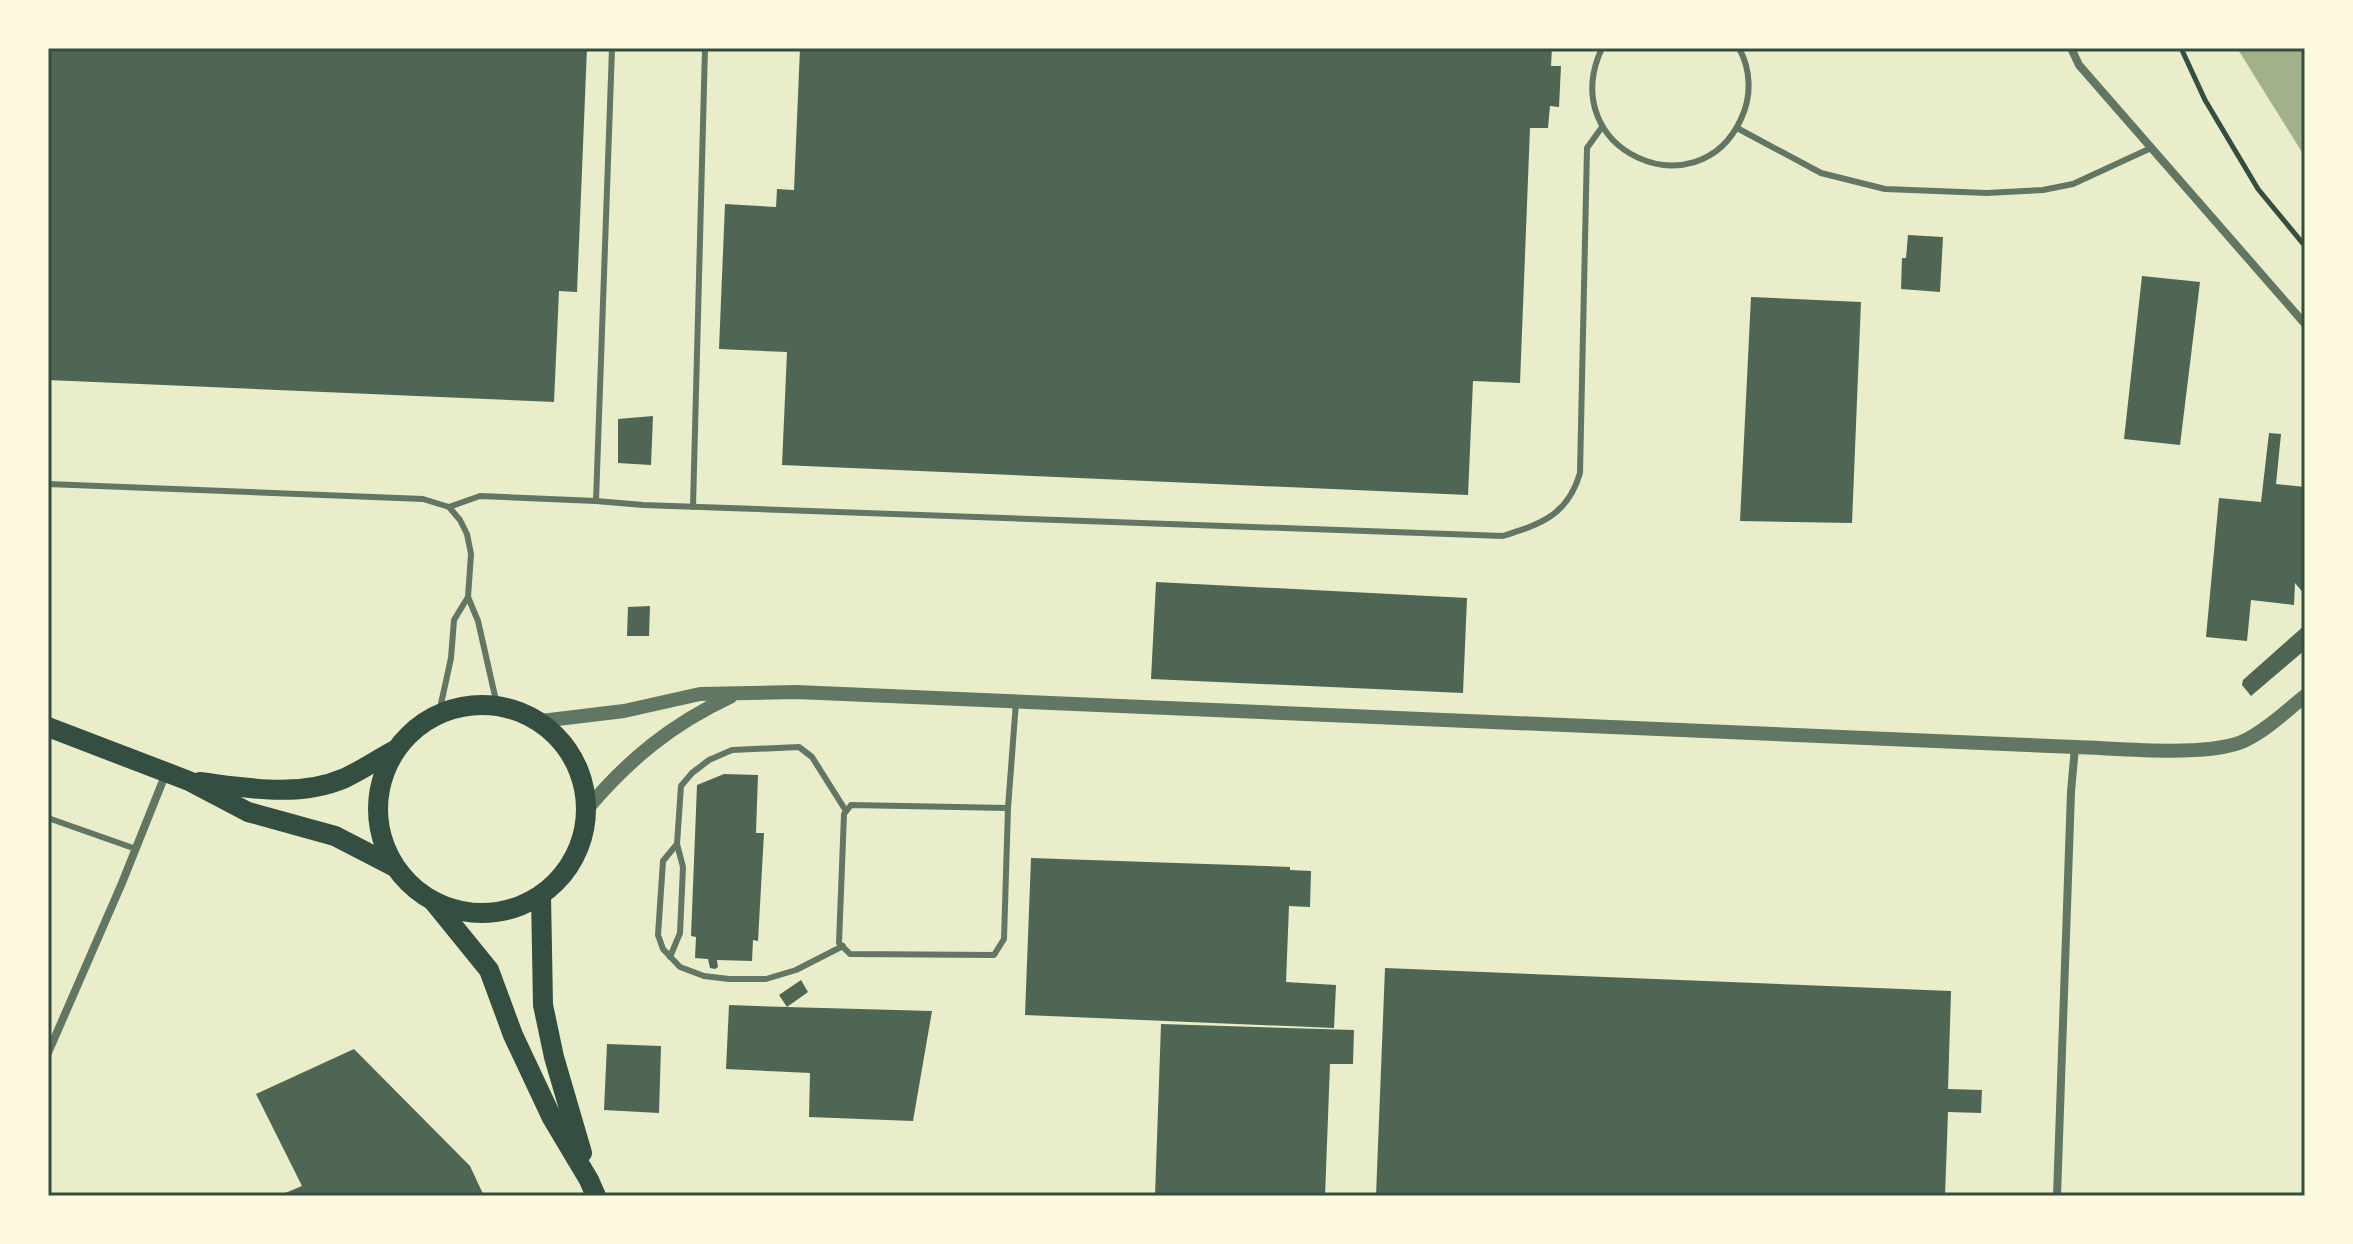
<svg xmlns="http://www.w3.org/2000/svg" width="2353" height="1244" font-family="'Exo 2',sans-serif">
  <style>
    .water { fill: #a3b18a }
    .building { fill: #4f6655 }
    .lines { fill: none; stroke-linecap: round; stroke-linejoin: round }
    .path { stroke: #344e41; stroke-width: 5 }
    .service { stroke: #617663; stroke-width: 6 }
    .minor { stroke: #617663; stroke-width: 8 }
    .tertiary { stroke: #617663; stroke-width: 14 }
    .primary { stroke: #344e41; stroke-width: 20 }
    .neatline { fill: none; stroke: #344e41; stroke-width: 3 }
  </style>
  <rect width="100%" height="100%" fill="#e9edc9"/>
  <!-- water -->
  <path class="water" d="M2237,48H2305V157Z"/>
  <!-- building -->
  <g class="building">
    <path d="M48,48H587L577,292L559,291L554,402L48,380Z"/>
    <path d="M800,48H1552L1551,66H1561L1559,107L1550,106L1548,128H1530L1520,383L1473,381L1468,495L782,465L787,352L719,349L725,204L776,207L777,189L794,190Z"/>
    <path d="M1908,235L1943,237L1940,292L1901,289L1902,258H1906Z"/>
    <path d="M2142,276L2200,282L2180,445L2124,439Z"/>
    <path d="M1751,297L1861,302L1852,523L1740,521Z"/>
    <path d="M653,416L651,465L618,463V419Z"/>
    <path d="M2269,433L2281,434L2276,484L2305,487V595L2295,583L2294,605L2251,600L2247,641L2206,637L2219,498L2261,502Z"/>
    <path d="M1156,582L1467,598L1463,693L1151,679Z"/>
    <path d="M650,606L649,636H627L628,607Z"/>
    <path d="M2305,625V650L2251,696L2242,685L2243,680Z"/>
    <path d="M724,774L758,775L756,833H764L758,941L753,940L752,961L717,960L718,967L715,969L710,968L708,959L695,958L696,937L691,936L697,785Z"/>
    <path d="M1031,858L1290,867V870L1311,871L1310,907L1289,906L1286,982L1336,985L1334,1028L1025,1015Z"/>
    <path d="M1385,968L1951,991L1948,1089L1982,1090L1981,1113L1948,1112L1945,1196H1376Z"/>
    <path d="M801,980L808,992L787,1007L932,1011L913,1121L809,1117L810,1073L726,1069L729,1005L787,1007L779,995Z"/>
    <path d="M1161,1024L1354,1030L1353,1064H1330L1325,1196H1155Z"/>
    <path d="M607,1044L661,1046L659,1113L604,1110Z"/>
    <path d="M354,1049L470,1166L484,1196H278L302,1186L256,1094Z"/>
  </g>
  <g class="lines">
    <!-- path -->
    <path class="path" d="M2181,48L2205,100L2258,189L2305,246"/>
    <!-- service -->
    <g class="service">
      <path d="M1602,48C1554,151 1698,213 1741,119C1752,96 1751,70 1739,48"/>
      <path d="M1737,128L1821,173L1885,189L1987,193L2043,190L2073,184L2151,148"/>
      <path d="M48,484L423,499L449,507L460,520L467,534L471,554L468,597L454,620L451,658L439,713"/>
      <path d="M596,501L643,505L1503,536C1541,524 1568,515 1580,473L1587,148L1602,127"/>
      <path d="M449,507L480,496L596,501L612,48"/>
      <path d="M693,507L705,48"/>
      <path d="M468,597L478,621L497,705"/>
      <path d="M1008,808L851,805L844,814L839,943L850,954L994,955L1004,939L1008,808L1016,702"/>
      <path d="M48,818L136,849"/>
      <path d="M843,946L796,970L766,979H729L704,976L680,967L663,949L658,935L663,861L677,844L681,786L692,773L709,760L732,750L799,747L812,757L846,811"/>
      <path d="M670,957L680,933L683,867L677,844"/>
    </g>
    <!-- minor -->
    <g class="minor">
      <path d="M2071,48L2079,65L2305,324"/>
      <path d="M48,1053L122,883L166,773"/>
      <path d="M2057,1196L2071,792L2075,747"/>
    </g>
    <!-- tertiary -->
    <g class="tertiary">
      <path d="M541,721L624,711L700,694L796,692L2075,747C2118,748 2210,758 2246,740C2268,729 2286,711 2305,696"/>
      <path d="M587,809C628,760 672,724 730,697"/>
    </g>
    <!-- primary -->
    <g class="primary">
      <circle cx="482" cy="809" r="104"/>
      <path d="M48,727L189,781L248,812L335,836L395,867"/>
      <path d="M200,782C248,788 299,798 345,778C362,770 378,759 395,750"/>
      <path d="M541,895L543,1005L554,1057L582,1153"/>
      <path d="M433,901L489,970L513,1035L552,1118L589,1180L596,1196"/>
    </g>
  </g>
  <!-- border -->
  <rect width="2353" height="1244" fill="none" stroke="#fefae0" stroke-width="100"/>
  <rect x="50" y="50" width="2253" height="1144" class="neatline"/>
</svg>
